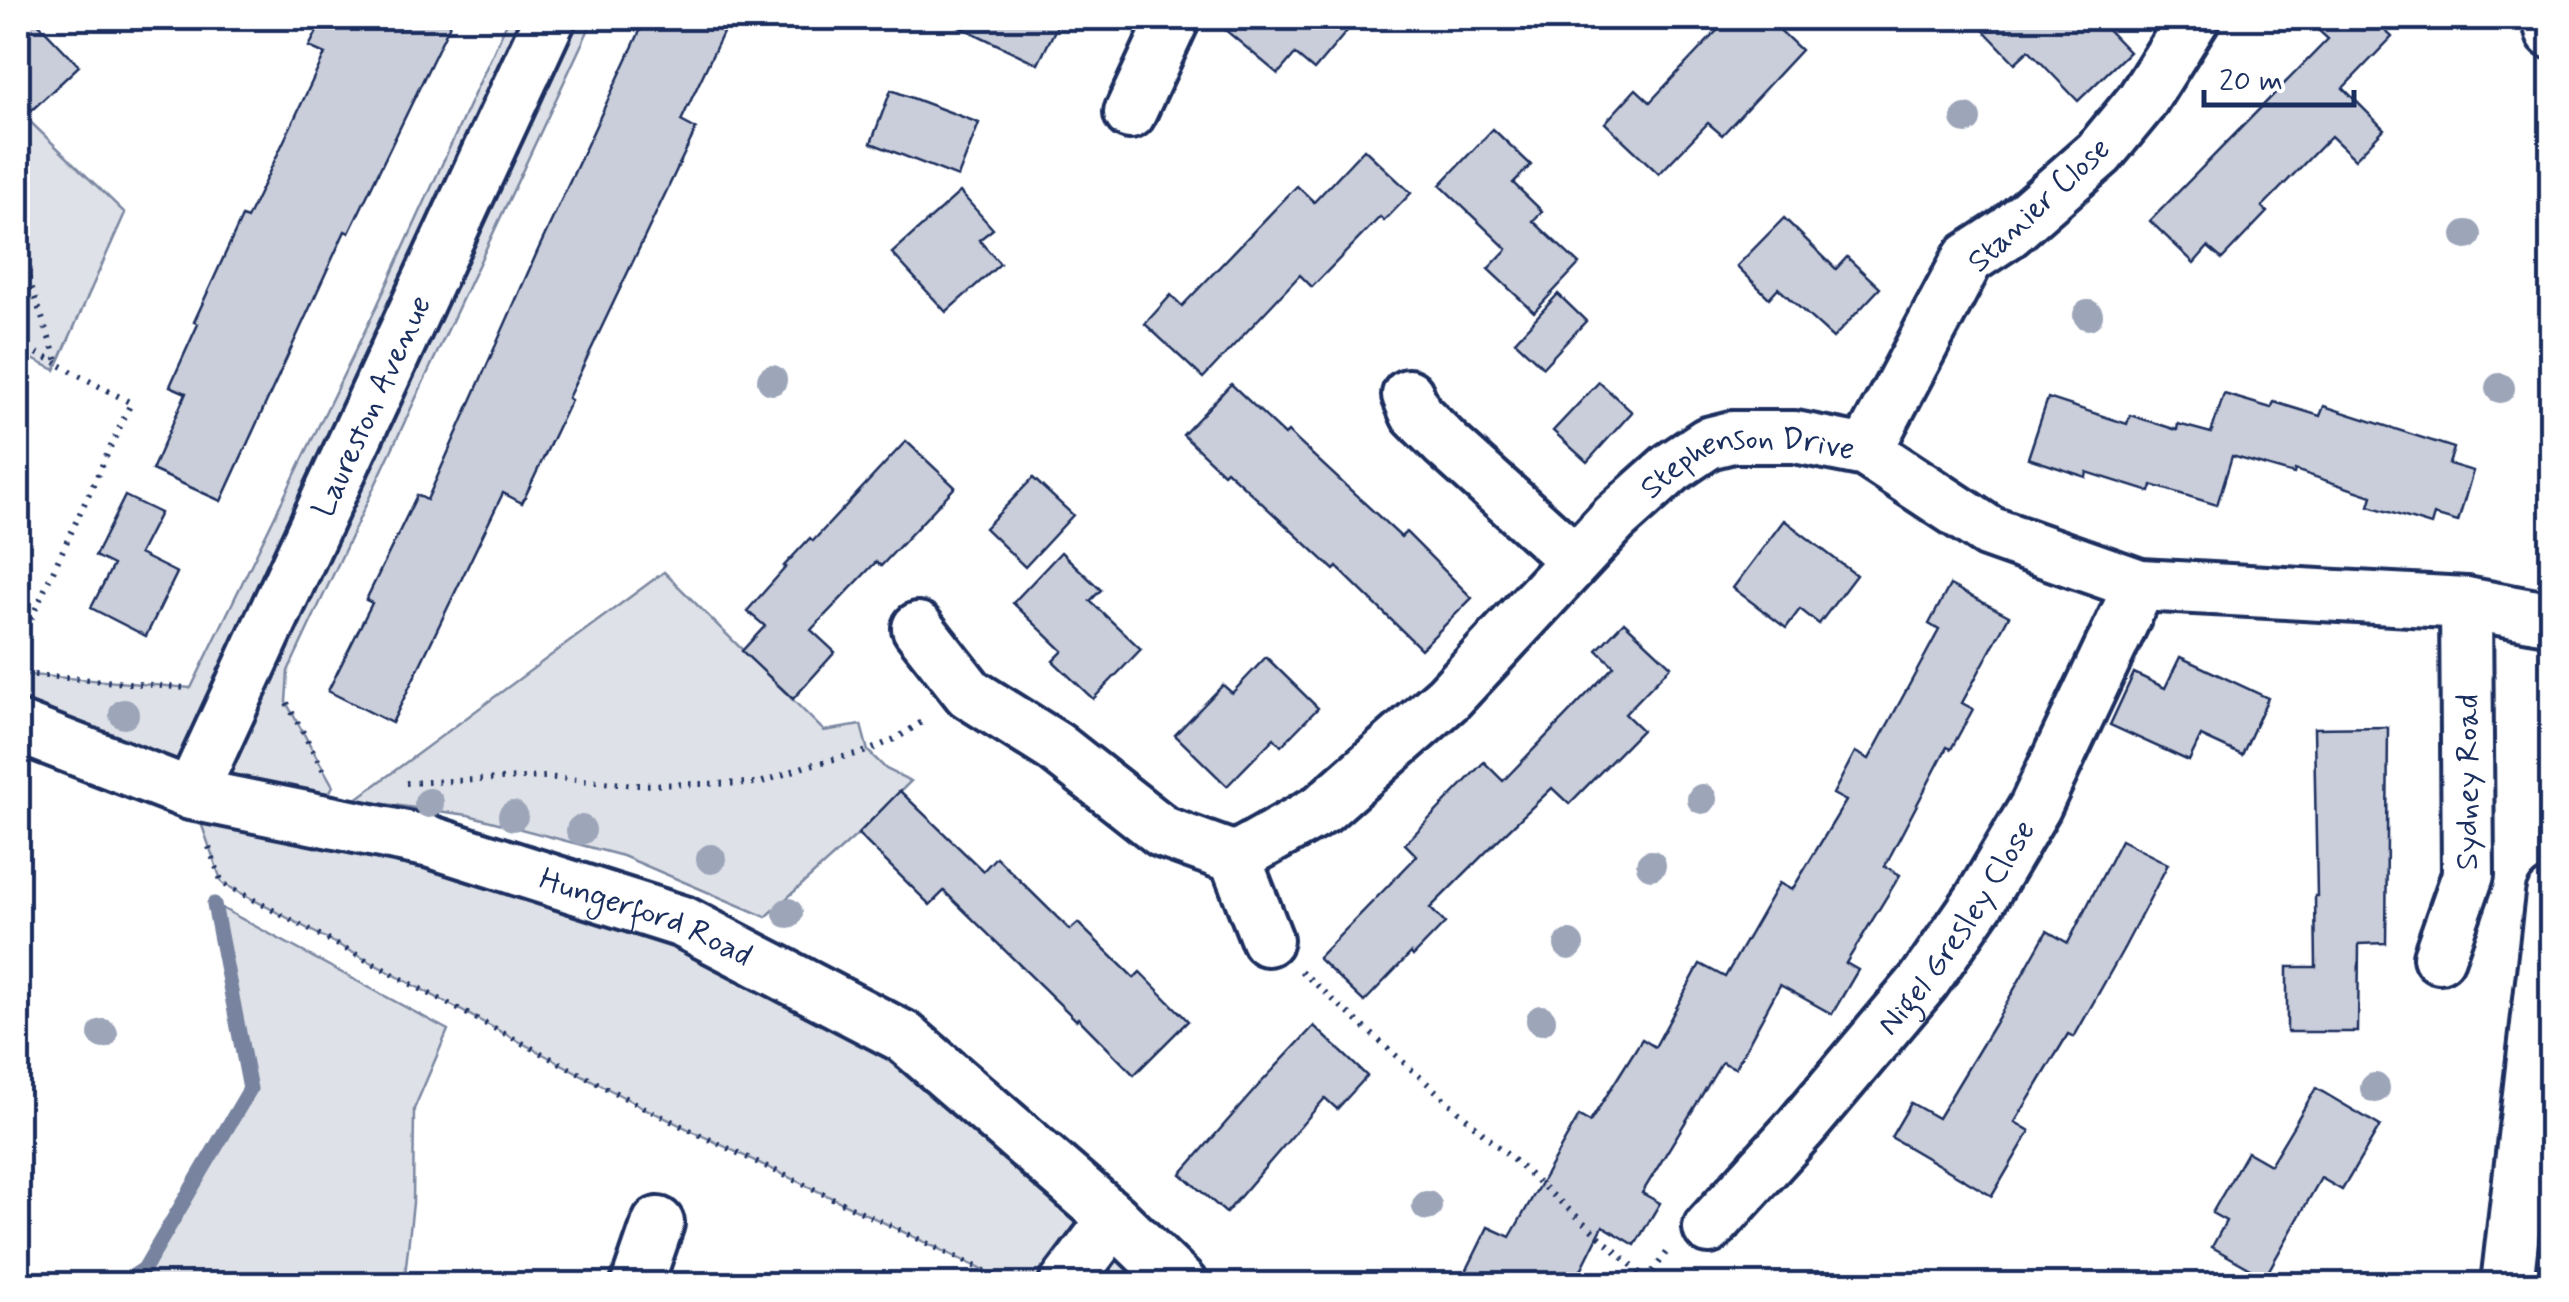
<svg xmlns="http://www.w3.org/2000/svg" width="2569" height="1302" font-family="Mynerve,sans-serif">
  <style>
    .green { fill: #dee1e7; stroke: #7c88a2; stroke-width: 2.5 }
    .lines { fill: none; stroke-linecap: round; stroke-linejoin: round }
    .stream { stroke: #77839f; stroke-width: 15 }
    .building { fill: #caceda; stroke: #1b2f5e; stroke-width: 2.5 }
    .minor-casing { stroke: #1b2f5e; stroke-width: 58 }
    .path { stroke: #1b2f5e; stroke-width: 6; stroke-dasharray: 2.5 8; stroke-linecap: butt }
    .minor { stroke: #fff; stroke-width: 50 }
    .tree { fill: #9da5b9 }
    .labels { text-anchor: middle; stroke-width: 9; stroke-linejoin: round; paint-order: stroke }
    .street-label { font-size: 32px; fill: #1b2f5e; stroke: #fff }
  </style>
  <rect width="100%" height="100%" fill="#fff"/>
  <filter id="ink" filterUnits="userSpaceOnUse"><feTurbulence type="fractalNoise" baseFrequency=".01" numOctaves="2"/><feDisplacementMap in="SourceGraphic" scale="20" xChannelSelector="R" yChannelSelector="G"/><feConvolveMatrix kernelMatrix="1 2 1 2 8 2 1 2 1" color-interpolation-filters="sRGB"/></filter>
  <g filter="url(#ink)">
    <!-- green -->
    <g class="green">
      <path d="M509,18H594L288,671L286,702L333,786L315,819L431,842L904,1037L1181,1284H1012L644,1108L222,883L191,794L18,727V674L191,688L377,306Z"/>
      <path d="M18,110L125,213L55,370L18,352Z"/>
      <path d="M664,572L824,731L861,725L868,751L886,769L911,781L858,834L766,917L623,856L468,815L355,800Z"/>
      <path d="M214,904L448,1030L414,1109L413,1203L404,1284H121L144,1269L250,1089Z"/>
    </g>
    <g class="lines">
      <!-- stream -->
      <path class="stream" d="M121,1284L144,1269L250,1089L214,904"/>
    </g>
    <!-- building -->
    <g class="building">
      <path d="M18,18H33L79,66L18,123Z"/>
      <path d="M324,18H453L349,233L345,231L221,501L152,470L186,393L170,386L198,324L194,322L242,217L247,219L325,54L309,47Z"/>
      <path d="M646,18H730L681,121L696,129L568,398L571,400L522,503L503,493L392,723L328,691L372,603L366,600L417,495L427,500L538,250Z"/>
      <path d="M942,18H1061L1038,64Z"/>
      <path d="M1211,18H1358L1314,70L1295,54L1278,74Z"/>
      <path d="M1729,18H1767L1801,50L1722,135L1708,123L1659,174L1605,123L1636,89L1650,102Z"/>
      <path d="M1972,18H2096L2129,52L2078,101L2029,50L2015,63Z"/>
      <path d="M2305,18H2372L2392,37L2343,88L2384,129L2355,159L2331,136L2262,207L2267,212L2222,259L2208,247L2194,263L2150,221L2328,39Z"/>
      <path d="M891,90L979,123L958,177L871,143Z"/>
      <path d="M1493,129L1531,165L1513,183L1542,211L1533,221L1579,264L1534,312L1488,269L1507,249L1440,185Z"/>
      <path d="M1364,149L1411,193L1384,221L1380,217L1312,287L1300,275L1203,378L1145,324L1171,295L1182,306L1297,186L1314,202Z"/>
      <path d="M960,192L993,229L979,240L1000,264L946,312L892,253Z"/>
      <path d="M1784,218L1836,269L1847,257L1880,288L1833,338L1778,288L1769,298L1737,266Z"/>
      <path d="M1558,294L1586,321L1543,367L1515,341Z"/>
      <path d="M1599,382L1632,412L1587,462L1553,431Z"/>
      <path d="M1231,384L1285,435L1288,432L1401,537L1406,532L1472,598L1421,649L1337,567L1334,570L1226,470L1223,473L1183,435Z"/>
      <path d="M2224,394L2271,408L2274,402L2320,416L2324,406L2454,448L2449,464L2473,471L2458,522L2434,515L2431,525L2369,506L2372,496L2295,470L2294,474L2232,456L2217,505L2152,485L2150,492L2087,472L2086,477L2028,458L2048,398L2127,424L2130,415L2177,430L2178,424L2211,433Z"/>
      <path d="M906,441L955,487L881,566L876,562L811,630L835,652L793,699L742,651L765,626L747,611L786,567L784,566L810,538L813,541Z"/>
      <path d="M1033,478L1073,515L1025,567L985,528Z"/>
      <path d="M125,496L160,513L139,554L177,573L146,636L91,608L113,565L95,556Z"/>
      <path d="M1784,520L1856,575L1819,624L1800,609L1786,628L1733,588Z"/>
      <path d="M1061,552L1101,590L1090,601L1141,649L1093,699L1053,661L1063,651L1013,603Z"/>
      <path d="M1950,585L2009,616L1962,703L1973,709L1951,749L1947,747L1885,866L1900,875L1846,963L1858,970L1832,1014L1780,985L1735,1068L1722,1062L1642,1193L1660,1203L1635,1245L1603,1226L1574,1284H1460L1488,1227L1510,1237L1579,1116L1590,1122L1642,1039L1655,1047L1700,964L1725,977L1779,883L1792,890L1846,801L1833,794L1855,752L1869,759L1939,630L1929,624Z"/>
      <path d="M1624,622L1671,666L1625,714L1642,730L1569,804L1552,788L1498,840L1430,908L1445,923L1413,956L1411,953L1364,1002L1318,958L1417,856L1405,844L1484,762L1503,781L1614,666L1597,650Z"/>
      <path d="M1266,657L1318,708L1281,746L1274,738L1227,786L1175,735L1223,685L1232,693Z"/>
      <path d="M2180,657L2268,698L2242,755L2201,736L2189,761L2110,725L2134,673L2165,688Z"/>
      <path d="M2388,727L2386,943L2359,944L2358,1032H2287V967H2316L2315,896H2317L2314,728Z"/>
      <path d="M900,791L983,871L996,857L1070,930L1078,923L1134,978L1140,972L1188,1021L1134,1075L1078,1018L1076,1020L944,891L930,905L858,834Z"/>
      <path d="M2121,840L2168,864L2124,948L2074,1037L2068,1034L2015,1122L2030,1131L1992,1196L1891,1137L1911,1103L1938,1118L1994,1025L2047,931L2068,943Z"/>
      <path d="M1314,1026L1367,1076L1337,1109L1325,1098L1226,1213L1181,1174L1258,1086Z"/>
      <path d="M2316,1088L2380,1126L2342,1190L2321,1178L2265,1277L2212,1247L2226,1221L2212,1213L2247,1152L2270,1165Z"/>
    </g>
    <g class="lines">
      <defs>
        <g id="minor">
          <path d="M2548,18L2552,33"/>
          <path d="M1130,113L1174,18"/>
          <path d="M1408,395L1416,414L1446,444L1575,560"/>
          <path d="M1866,451L1968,259L2009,232L2099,153L2141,102L2194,18"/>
          <path id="s1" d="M918,628L969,693L1055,747L1163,832L1235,858L1322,809L1448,698L1615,518L1671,468L1708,443L1732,437H1795L1866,451L1989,532L2140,585L2466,603L2552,619"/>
          <path id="s2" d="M18,727L191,794L431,842L683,922L904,1037L1114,1219L1181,1284"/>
          <path id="s3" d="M191,794L550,18"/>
          <path d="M1235,858L1267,940"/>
          <path d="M2439,957L2468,875L2466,603"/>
          <path id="s4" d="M1709,1228L1801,1127L1924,981L1980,900L2035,807L2140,585"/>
          <path d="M637,1284L658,1223"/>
          <path d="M1065,1284L1114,1219"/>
          <path d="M2507,1284L2552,895"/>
        </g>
      </defs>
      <!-- minor casing -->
      <use href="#minor" class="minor-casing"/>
      <!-- path -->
      <g class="path">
        <path d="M18,248L58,364L131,403L18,647"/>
        <path d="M18,344L57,363"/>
        <path d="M34,675L186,688"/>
        <path d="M287,703L324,771"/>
        <path d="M406,783L545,777L636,785L760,783L806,766L868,751L897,738L925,720"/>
        <path d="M209,847L222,883L644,1108L1012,1284"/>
        <path d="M1301,971L1647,1279L1668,1251"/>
      </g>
      <!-- minor -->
      <use href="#minor" class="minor"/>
    </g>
    <!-- trees -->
    <g class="tree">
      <circle cx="1966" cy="119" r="15"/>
      <circle cx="2467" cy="235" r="15"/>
      <circle cx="2088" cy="315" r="15"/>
      <circle cx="772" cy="380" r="15"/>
      <circle cx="2500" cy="388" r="15"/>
      <circle cx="124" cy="714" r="15"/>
      <circle cx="1702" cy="799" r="15"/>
      <circle cx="429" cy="803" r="15"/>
      <circle cx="513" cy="816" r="15"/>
      <circle cx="581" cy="830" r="15"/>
      <circle cx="711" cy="859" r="15"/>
      <circle cx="1651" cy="865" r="15"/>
      <circle cx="788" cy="913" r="15"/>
      <circle cx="1569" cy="945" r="15"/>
      <circle cx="1541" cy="1020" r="15"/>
      <circle cx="103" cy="1034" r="15"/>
      <circle cx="2375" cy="1088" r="15"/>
      <circle cx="1427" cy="1206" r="15"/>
    </g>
  </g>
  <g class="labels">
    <!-- street labels -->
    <g class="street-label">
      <text transform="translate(2038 204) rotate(-43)" y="11">Stanier Close</text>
      <text dy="11" stroke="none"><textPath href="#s3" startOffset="428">Laureston Avenue</textPath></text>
      <text dy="11" stroke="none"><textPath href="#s1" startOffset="1065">Stephenson Drive</textPath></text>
      <text transform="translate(2466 782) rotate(-90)" y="11">Sydney Road</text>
      <text dy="11" stroke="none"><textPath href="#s2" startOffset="658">Hungerford Road</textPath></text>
      <text dy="11" stroke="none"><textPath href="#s4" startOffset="390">Nigel Gresley Close</textPath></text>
    </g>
  </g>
  <!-- margin -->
  <rect width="2569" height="1302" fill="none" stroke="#fff" stroke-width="60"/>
  <rect x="30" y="30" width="2509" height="1242" fill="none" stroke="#1b2f5e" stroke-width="4" filter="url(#ink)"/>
  <!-- scale -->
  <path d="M2204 90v15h150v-15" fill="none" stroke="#1b2f5e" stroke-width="5"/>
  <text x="2219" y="90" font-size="30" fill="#1b2f5e" stroke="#ffffff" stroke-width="8" paint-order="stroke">20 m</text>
</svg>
